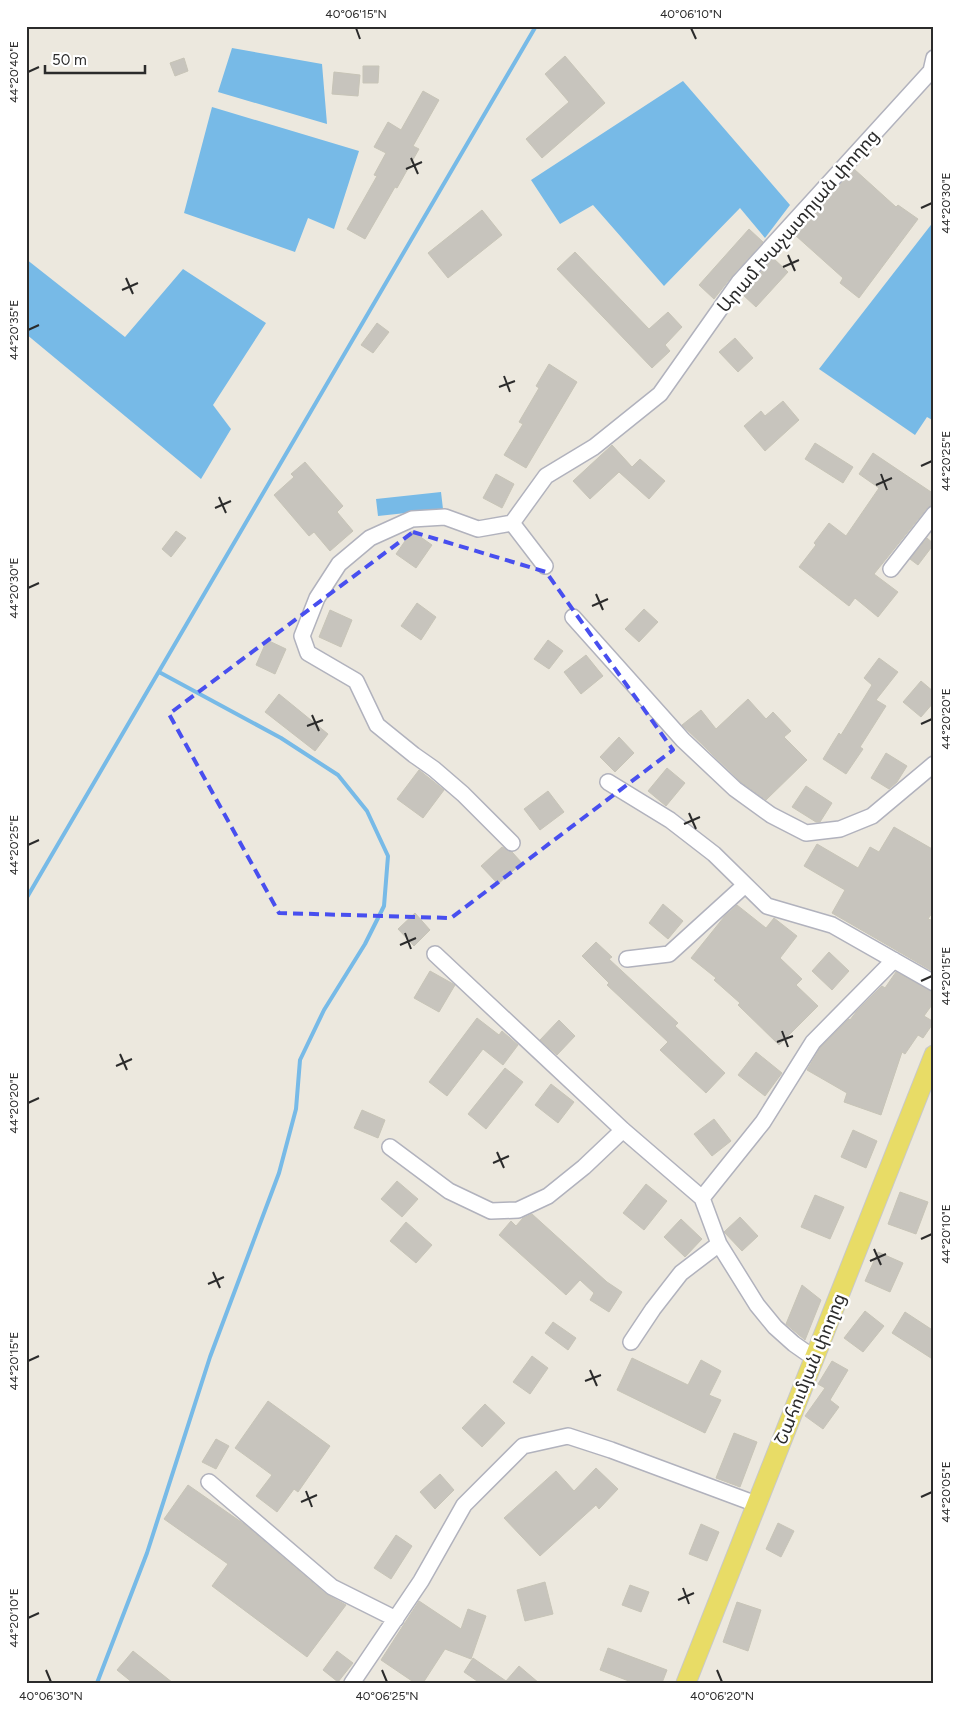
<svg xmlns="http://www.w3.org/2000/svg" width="960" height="1709" viewBox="0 0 960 1709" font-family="Figtree,'Noto Sans Armenian',sans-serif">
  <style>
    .water { fill: #77bae7 }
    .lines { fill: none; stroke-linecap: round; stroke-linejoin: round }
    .stream { stroke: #77bae7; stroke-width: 4 }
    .building { fill: #c7c4bd; stroke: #c7c4b7 }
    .minor-casing { stroke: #b1b2bd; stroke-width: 18 }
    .major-casing { stroke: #c8c8c8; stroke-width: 21 }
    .minor { stroke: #fff; stroke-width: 15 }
    .major { stroke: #e8dc66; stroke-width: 19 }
    .marked { fill: none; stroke: #484fef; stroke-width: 4; stroke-dasharray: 10 6; stroke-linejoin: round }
    .ticks { fill: none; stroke: #2b2b2b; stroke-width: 2 }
    .labels { text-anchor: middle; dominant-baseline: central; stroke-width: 5; stroke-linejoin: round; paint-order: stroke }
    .street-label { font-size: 18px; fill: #2b2b2b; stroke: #fff }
    .neatline { fill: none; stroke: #2b2b2b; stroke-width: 2 }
    .ticks-label { font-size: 12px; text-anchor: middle; fill: #2b2b2b }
  </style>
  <rect width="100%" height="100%" fill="#ece8de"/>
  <path class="water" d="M232 48 322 64 327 124 218 92Z
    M683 81 790 205 765 238 740 208 664 286 593 205 560 224 531 180Z
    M212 107 359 151 334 229 308 218 295 252 184 213Z
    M934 221V421L927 417 915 435 819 369Z
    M26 259 125 337 183 269 266 323 213 405 231 429 201 479 26 334Z
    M441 492 443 509 378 516 376 499Z"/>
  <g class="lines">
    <path class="stream" d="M26 899 536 26
      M97 1683 147 1553 210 1357 279 1173 296 1109 300 1060 324 1010 365 944 384 906 388 856 367 811 338 775 281 738 159 672"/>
  </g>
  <path class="building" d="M565 56 605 103 542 158 526 139 569 102 545 74Z
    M184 58 188 71 175 76 170 63Z
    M363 66H379L378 83H363Z
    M334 72 360 75 358 96 332 94Z
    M423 91 439 100 413 146 419 149 397 188 395 187 365 239 347 229 377 176 374 175 386 153 374 147 388 122 401 130Z
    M854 169 896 207 898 205 918 219 859 298 840 283 843 278 795 235Z
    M482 210 502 235 448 278 428 253Z
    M749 229 763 242 732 276 714 299 699 285Z
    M575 252 649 329 668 312 682 327 665 345 670 351 652 368 557 269Z
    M773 258 788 272 756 307 742 294Z
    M377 323 389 332 373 353 361 345Z
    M735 338 753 358 738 372 719 352Z
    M549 364 577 382 526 468 504 455 523 424 519 422 539 388 536 386Z
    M783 401 799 420 765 451 744 426 761 411 765 416Z
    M815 443 853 467 843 483 805 459Z
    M612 445 632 467 640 459 665 481 649 499 619 472 590 499 573 481Z
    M873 453 934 494 933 505 927 508 874 574 898 592 878 617 855 598 849 606 799 567 816 545 814 543 829 523 846 536 879 488 859 474Z
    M305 462 343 506 337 512 353 531 330 551 314 532 309 536 274 495 294 477 291 474Z
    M496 474 514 484 502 508 483 498Z
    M176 531 186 538 171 557 162 549Z
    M412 531 432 545 416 568 396 554Z
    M927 538 934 544 918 565 910 559Z
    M417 603 436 617 421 640 401 626Z
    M644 609 658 622 639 642 625 629Z
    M330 610 352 620 341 647 319 637Z
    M267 640 286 649 275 674 256 665Z
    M548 640 563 651 549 669 534 659Z
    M586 655 603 676 581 694 564 672Z
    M879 658 898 672 876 700 886 706 860 747 863 749 846 774 823 759 839 733 841 735 872 685 864 678Z
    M921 681 934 692V702L921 717 903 702Z
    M279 694 328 734 315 751 265 712Z
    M748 699 766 719 773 712 791 731 784 737 807 760 766 800 741 782 682 725 701 710 716 729Z
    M619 737 634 753 615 772 600 757Z
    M886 753 907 766 897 782 889 789 871 778Z
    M667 768 685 783 666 806 648 791Z
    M419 770 444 790 423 818 397 799Z
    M806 786 832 803 820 822H816L792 807Z
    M548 791 564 812 540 830 524 809Z
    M894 827 934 850V910L928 919 934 921V972L832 913 845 890 804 866 817 844 858 868 870 847 879 852Z
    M502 847 512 852 522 863 498 884 481 866Z
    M663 904 683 921 668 939 649 923Z
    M737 905 766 928 774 918 797 936 780 958 802 979 796 985 818 1006 779 1045 738 1005 740 1003 714 980 716 978 691 958 724 917Z
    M415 913 430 930 414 946 398 929Z
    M596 942 612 957 609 959 678 1023 675 1026 725 1073 706 1093 660 1050 668 1042 607 985 609 983 582 956Z
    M829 952 849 971 832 990 812 971Z
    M430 971 455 985 439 1012 414 998Z
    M896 972 934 992V1002L924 1016 934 1022 923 1038 918 1035 905 1054 902 1052 881 1115 844 1102 847 1093 807 1070 820 1048 849 1019 850 1020 856 1012 882 986 885 988Z
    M477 1018 499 1035 502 1031 518 1045 503 1065 483 1049 447 1096 429 1082Z
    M559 1020 575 1036 557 1055 540 1040Z
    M756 1052 782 1073 765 1096 738 1075Z
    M505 1068 523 1082 486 1129 468 1114Z
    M551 1084 574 1102 558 1123 535 1105Z
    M362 1110 385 1120 378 1138 354 1128Z
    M714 1119 731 1141 712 1156 694 1134Z
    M853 1130 877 1141 866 1168 841 1157Z
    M397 1181 418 1199 402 1217 381 1199Z
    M646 1184 667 1201 644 1230 623 1213Z
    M900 1192 928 1202 916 1234 888 1224Z
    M815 1195 844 1207 830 1239 801 1227Z
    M532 1214 607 1282 622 1292 609 1312 590 1300 594 1293 580 1280 566 1295 499 1235 511 1221 516 1226 523 1218Z
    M740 1217 758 1236 742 1251 724 1232Z
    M681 1219 702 1239 685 1257 664 1237Z
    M406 1222 432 1245 416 1263 390 1241Z
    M878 1252 903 1263 890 1292 865 1281Z
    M802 1285 821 1300 805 1340 786 1324Z
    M865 1311 884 1326 863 1352 844 1338Z
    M905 1312 934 1331V1360L892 1333Z
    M553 1322 576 1338 568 1350 545 1333Z
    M532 1356 548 1368 530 1394 513 1382Z
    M632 1358 688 1385 701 1360 721 1371 709 1395 721 1400 705 1433 617 1390Z
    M832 1361 848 1370 830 1400 839 1407 823 1429 805 1416 825 1388 818 1384Z
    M268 1401 330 1446 298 1492 294 1489 277 1512 256 1496 272 1475 235 1448Z
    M485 1404 505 1423 482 1447 462 1428Z
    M734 1433 757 1442 740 1487 716 1478Z
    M216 1439 229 1446 216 1469 202 1462Z
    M596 1468 618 1489 599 1509 596 1505 540 1556 504 1518 556 1471 574 1491Z
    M440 1474 454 1490 435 1509 420 1492Z
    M188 1485 244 1524 326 1594 346 1605 307 1657 212 1586 228 1564 164 1519Z
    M778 1523 794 1531 781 1557 766 1549Z
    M701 1524 719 1532 707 1561 689 1554Z
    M396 1535 412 1546 391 1579 374 1568Z
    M545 1582 553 1614 525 1621 517 1590Z
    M630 1585 649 1592 641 1612 622 1605Z
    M419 1601 461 1629 468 1609 486 1616 471 1659 445 1649 423 1683H415L381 1660Z
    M737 1602 761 1610 748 1651 723 1642Z
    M608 1648 667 1670 662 1683H634L600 1670Z
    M133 1651 173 1683H133L117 1670Z
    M337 1651 353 1663 338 1682 323 1670Z
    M473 1658 506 1681 519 1666 539 1683H480L464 1672Z"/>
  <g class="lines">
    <defs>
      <path id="minor" d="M512 523 545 566
        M891 569 934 514
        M573 617 683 740 735 789 771 815 806 833 840 829 872 816 934 764
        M608 782 670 820 714 854 767 906 832 925 934 983
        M512 843 463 794 434 769 414 755 377 725 356 681 308 653 302 636 317 598 339 564 370 538 412 519 445 517 478 529 512 523 546 476 594 447 660 394 739 282 931 71 934 58
        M435 954 623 1130 702 1198 719 1244 757 1305 775 1327 794 1344 814 1358
        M627 959 669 954 745 885
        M390 1147 449 1191 491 1211 518 1210 548 1196 584 1167 623 1130
        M702 1198 763 1122 813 1042 894 960
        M631 1342 653 1309 681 1273 719 1244
        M209 1482 332 1587 396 1619
        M352 1683 421 1581 464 1505 523 1446 568 1436 611 1450 756 1504"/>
      <path id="major" d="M686 1683 934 1055"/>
    </defs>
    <use href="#minor" class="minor-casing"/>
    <use href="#major" class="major-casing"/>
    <use href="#minor" class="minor"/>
    <use href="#major" class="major"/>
  </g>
  <path class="marked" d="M413 532 546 572 673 750 451 918 279 913 169 714Z"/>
  <path class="ticks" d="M356 28 360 39M691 28 696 39M28 72 39 67M411 158 418 174M406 169 422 162M921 208 932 203M788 255 795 271M783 267 799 260M126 278 133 294M122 290 138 283M28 330 39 325M504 376 510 392M499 387 515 381M921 466 932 461M881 474 887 490M876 485 892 478M219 497 226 513M215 508 231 501M28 588 39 583M596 594 603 610M592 606 608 599M312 715 319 731M921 724 932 719M307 726 323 720M689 813 696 829M684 824 700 817M28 845 39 840M405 933 411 949M400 945 416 938M921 981 932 976M782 1031 788 1047M777 1042 793 1036M120 1054 127 1070M116 1066 132 1059M28 1103 39 1098M497 1152 504 1168M493 1163 509 1156M921 1239 932 1234M874 1249 881 1265M870 1261 886 1254M213 1272 220 1288M208 1284 224 1277M28 1361 39 1356M590 1370 597 1386M585 1381 601 1375M306 1491 312 1507M921 1497 932 1492M301 1502 317 1495M683 1588 689 1604M678 1600 694 1593M28 1618 39 1613M46 1670 51 1682M382 1670 387 1682M717 1670 722 1682"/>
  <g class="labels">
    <g class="street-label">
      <text transform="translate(798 221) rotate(-49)">Արամ Խաչատրյան փողոց</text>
      <text transform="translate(810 1369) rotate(-68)">Շահումյան փողոց</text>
    </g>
  </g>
  <rect width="960" height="1709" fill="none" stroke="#ffffff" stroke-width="55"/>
  <path d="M45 65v8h100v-8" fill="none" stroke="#2b2b2b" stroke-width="2.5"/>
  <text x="52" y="65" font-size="15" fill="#2b2b2b" stroke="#ffffff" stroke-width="4" paint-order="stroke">50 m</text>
  <rect x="28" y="28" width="904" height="1654" class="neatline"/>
  <g class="ticks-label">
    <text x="356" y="18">40°06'15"N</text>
    <text x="691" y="18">40°06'10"N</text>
    <text transform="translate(14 72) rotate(-90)" y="4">44°20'40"E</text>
    <text transform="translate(946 203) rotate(-90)" y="4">44°20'30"E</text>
    <text transform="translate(14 330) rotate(-90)" y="4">44°20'35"E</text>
    <text transform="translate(946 461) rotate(-90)" y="4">44°20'25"E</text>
    <text transform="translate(14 588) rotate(-90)" y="4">44°20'30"E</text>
    <text transform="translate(946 719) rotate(-90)" y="4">44°20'20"E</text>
    <text transform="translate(14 845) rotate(-90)" y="4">44°20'25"E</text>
    <text transform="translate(946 976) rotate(-90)" y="4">44°20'15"E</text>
    <text transform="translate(14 1103) rotate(-90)" y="4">44°20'20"E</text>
    <text transform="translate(946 1234) rotate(-90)" y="4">44°20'10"E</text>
    <text transform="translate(14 1361) rotate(-90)" y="4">44°20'15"E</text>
    <text transform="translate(946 1492) rotate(-90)" y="4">44°20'05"E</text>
    <text transform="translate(14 1618) rotate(-90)" y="4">44°20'10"E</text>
    <text x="51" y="1700">40°06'30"N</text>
    <text x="387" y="1700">40°06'25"N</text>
    <text x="722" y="1700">40°06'20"N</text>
  </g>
</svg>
